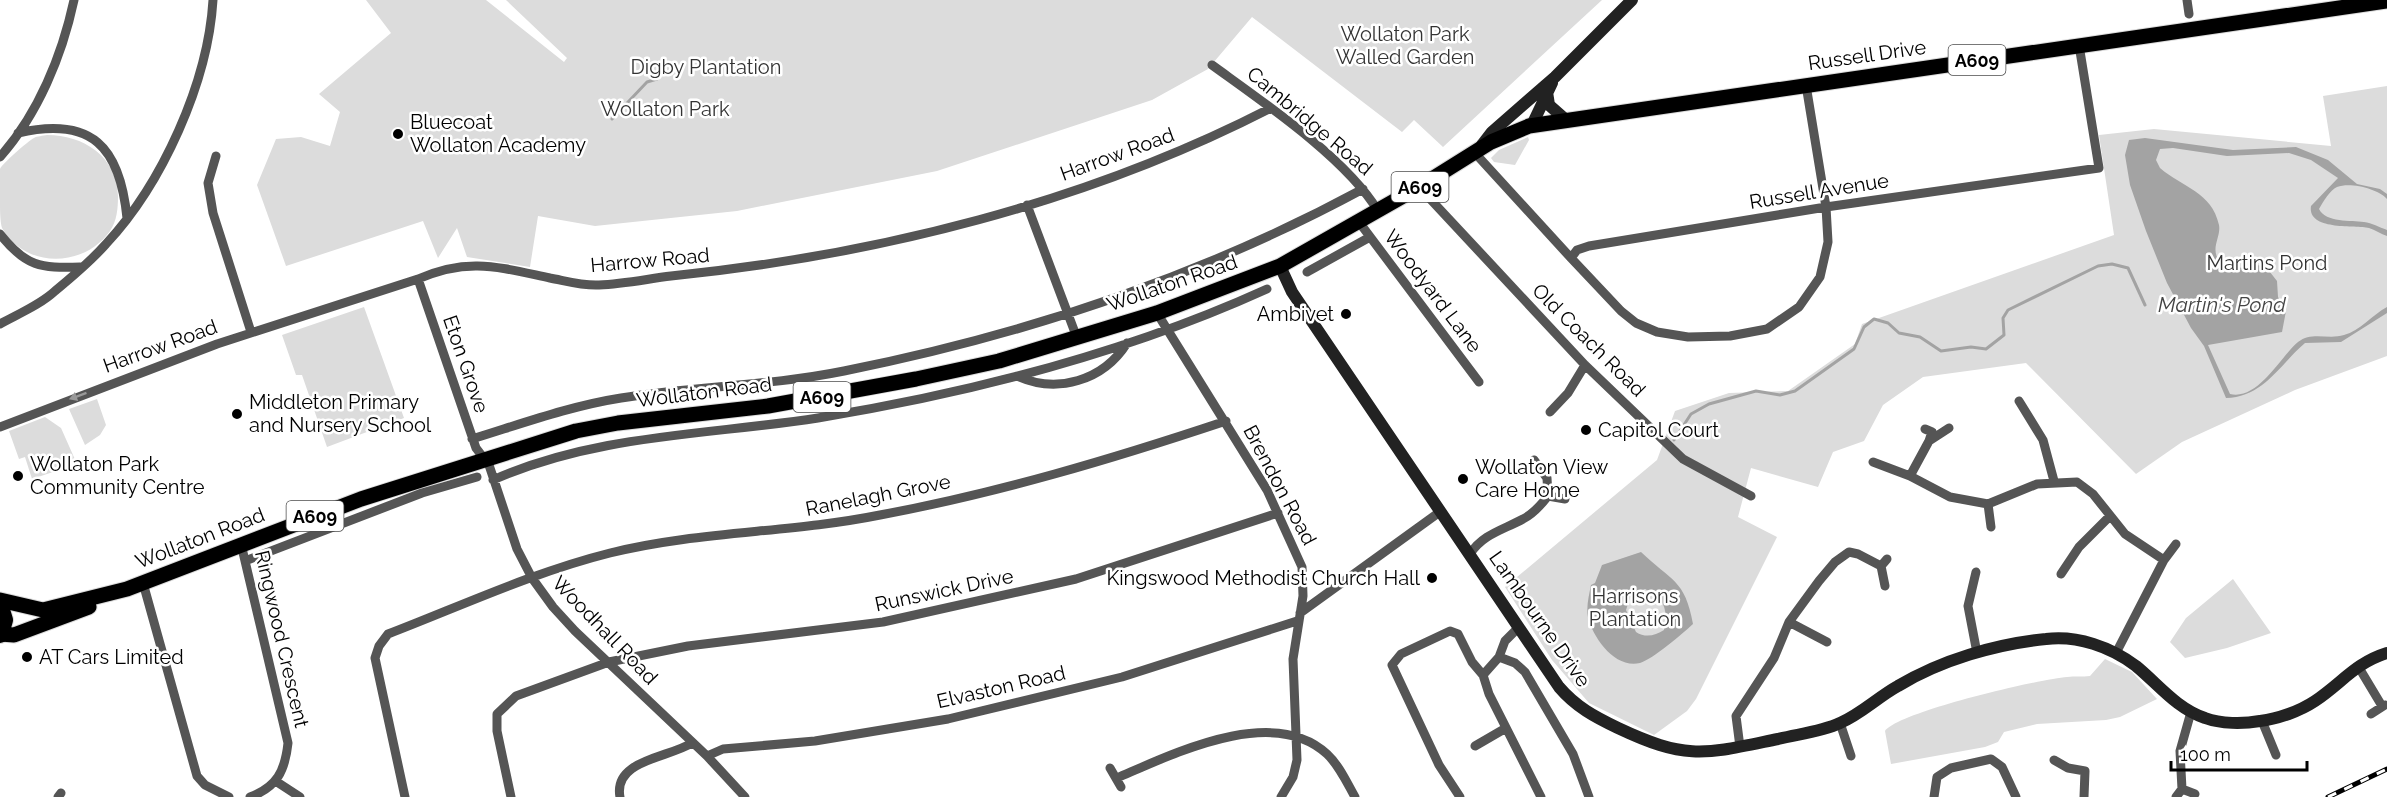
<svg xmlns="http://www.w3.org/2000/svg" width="2387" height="797" viewBox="0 0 2387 797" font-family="Raleway,sans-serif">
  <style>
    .green { fill: #dcdcdc }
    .water { fill: #a3a3a3; fill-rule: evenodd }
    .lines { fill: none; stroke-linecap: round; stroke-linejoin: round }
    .stream { stroke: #a3a3a3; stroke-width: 3 }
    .primary-casing { stroke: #dbdbdb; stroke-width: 17 }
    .highway-casing { stroke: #dbdbdb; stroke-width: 20 }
    .street { stroke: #555; stroke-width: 9 }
    .secondary { stroke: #222; stroke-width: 12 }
    .primary { stroke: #000; stroke-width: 15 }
    .highway { stroke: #000; stroke-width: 18 }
    .rail-casing { stroke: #000; stroke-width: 5 }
    .rail { stroke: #fff; stroke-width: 3; stroke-dasharray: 9; stroke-linecap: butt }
    .oneway { fill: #999 }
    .poi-dot { fill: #000; stroke: #fff; stroke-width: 2 }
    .labels { text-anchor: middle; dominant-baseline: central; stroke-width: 5; stroke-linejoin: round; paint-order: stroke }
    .shield { fill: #fff; stroke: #4c4c4c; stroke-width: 1.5 }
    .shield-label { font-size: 18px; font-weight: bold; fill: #000 }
    .park-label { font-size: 20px; fill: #333; stroke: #fff }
    .street-label { font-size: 20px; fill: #000; stroke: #fff }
    .poi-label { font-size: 20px; fill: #000; stroke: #fff; text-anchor: start }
    .water-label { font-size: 21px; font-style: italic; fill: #444; stroke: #fff }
  </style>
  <rect width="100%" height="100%" fill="#fff"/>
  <path class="green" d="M366 0H486L564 62 567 58 506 0H1602L1443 147 1414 120 1402 132 1252 17 1208 69 1152 100 937 171 737 211 595 226 538 216 530 267 467 257 457 228 438 258 423 221 286 266 257 185 276 139 301 137 330 146 340 112 319 94 391 33Z
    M2387 86V356L2295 390 2182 442 2136 474 2026 363 1923 377 1883 405 1864 441 1833 452 1818 487 1751 468 1738 517 1777 537 1696 699 1687 711 1654 735 1589 703 1552 660 1505 587 1657 460 1675 411 1729 393 1788 391 1855 344 1862 324 2114 235 2099 135 2154 129 2331 146 2323 96Z
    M47 135C83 135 117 156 118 196 118 208 117 221 110 231 84 268 25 269 2 228 0 221 0 209 0 201 0 192 0 178 0 169 2 164 28 141 34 138 37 136 43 136 47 135Z
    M1528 137 1529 140 1515 165 1494 162 1491 158 1499 150Z
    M364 307 404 418 327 447 302 375H296L282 335Z
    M97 399 106 425 100 435 85 445 69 409Z
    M45 417 61 428 77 464 32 479 25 457 19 459 9 431Z
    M2233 579 2271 633 2227 648 2185 658 2170 642 2186 618Z
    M2105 659 2132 672 2157 699 2120 717 2106 720 2037 724 2004 732 1998 742 1985 747 1891 764 1885 731C1898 712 2039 679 2067 677 2075 676 2082 677 2090 676Z"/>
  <path class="water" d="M2145 138 2233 150 2296 147 2328 160 2357 184 2380 189 2387 194V199C2378 189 2351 182 2337 187 2330 190 2323 202 2319 209 2326 223 2351 220 2364 222 2372 223 2379 227 2387 230V236C2381 234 2375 230 2369 228 2355 225 2307 231 2311 206L2338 178 2311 160 2289 153 2227 156 2173 148 2160 149 2156 160 2160 168C2182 187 2212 192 2219 225 2221 236 2212 246 2217 257L2232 261 2241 268 2257 265 2266 267 2277 281 2278 297 2286 311 2282 332 2208 345 2230 394C2258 401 2281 356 2298 342 2312 331 2328 340 2344 335 2360 331 2372 315 2387 307V313L2341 342 2305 343C2280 364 2264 397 2226 398L2204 346 2191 328 2167 283 2146 231 2130 185 2125 155 2129 140Z
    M1641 552C1671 581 1685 579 1693 624 1682 634 1653 659 1640 663 1615 669 1593 638 1588 617 1586 607 1589 595 1591 585L1595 583 1602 565ZM1645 589C1665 599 1668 609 1664 630 1655 636 1645 638 1636 632L1626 610 1631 595Z"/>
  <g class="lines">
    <path class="stream" d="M612 119 647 82 657 79
      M1674 440 1691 414 1709 404 1756 391 1780 395 1795 391 1854 349 1864 327 1874 319 1888 323 1899 333 1920 337 1941 351 1971 347 1986 349 2004 335 2003 318 2008 310 2098 266 2112 264 2128 268 2145 305"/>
    <defs>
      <path id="primary" d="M0 600 43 610 127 589 361 499 576 431 618 423 768 406 916 379 999 361 1157 313 1280 266 1419 187 1491 142 1529 126 2387 1
        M0 634 14 635 89 607"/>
      <path id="highway" d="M0 607 4 620 0 634"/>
    </defs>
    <use href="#primary" class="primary-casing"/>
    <use href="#highway" class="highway-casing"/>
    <path class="street" d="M2187 0 2189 14
      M1212 65C1263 102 1346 158 1378 211
      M18 133C92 116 120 147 127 218
      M1474 152 1571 258 1621 311 1636 323 1657 332 1688 337 1730 336 1767 329 1799 307 1820 277 1828 242 1826 207 1806 85
      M216 156 208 183 213 213 251 332
      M0 157C38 114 62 56 74 0
      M1419 187 1585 365 1683 459 1751 496
      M1027 205 1077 338
      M1359 222 1479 382
      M0 234C26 267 40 268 80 267
      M1571 258 1577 250 1589 246 1826 207 2099 168 2079 45
      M1307 272 1370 237
      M418 279 476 448 489 465 517 549 532 578 553 607 575 631 707 756 745 797
      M1157 313 1267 490 1302 567 1303 596 1293 659 1297 760 1293 777 1281 797
      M0 324C18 314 40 305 55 291 72 277 91 261 106 244 162 184 208 83 213 0
      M1017 376C1057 394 1103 381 1127 343
      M2019 401 2043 440 2054 481
      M1550 412 1568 393 1585 365
      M0 427 217 344 418 279C468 257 498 267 550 278 566 281 583 286 599 285 623 284 647 279 671 276 877 255 1086 203 1271 108
      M1925 429 1932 432 1929 441
      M472 439C521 424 570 406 621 398 695 386 770 386 844 371 1024 335 1202 276 1363 189
      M1873 462 1910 476 1950 497 1988 504 2037 484 2077 482 2093 494 2125 534 2164 560
      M1910 476 1929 441 1949 428
      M493 480C596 434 709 435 818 418 971 393 1126 353 1267 289
      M1548 496 1565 499
      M1988 504 1991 527
      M241 544 288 743C285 771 277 787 250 797
      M1470 554C1483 534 1503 530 1523 519 1533 514 1541 505 1548 496L1547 478 1534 460
      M245 561 422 493 477 477
      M1976 572 1968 606 1977 653
      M2061 574 2079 547 2110 516
      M143 583 197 776 205 785 229 797
      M1885 586 1881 566 1887 559
      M1300 613 1441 511
      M1789 622 1827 642
      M1519 627 1505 641 1499 657 1515 663 1525 672 1573 754 1589 797
      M2116 653 2164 560 2176 544
      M2358 666 2382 706
      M1483 675 1499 657
      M2371 714 2385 705
      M2262 721 2276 755
      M1840 723 1851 756
      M1475 746 1506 728
      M1740 747 1736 716 1774 658 1789 622 1819 581 1835 562 1849 552 1858 554 1881 566
      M707 756 723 749 815 741 948 719 1122 677 1297 621
      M2054 760 2068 768 2085 771 2084 797
      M1110 768 1121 787
      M1117 778C1173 754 1273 704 1327 754 1339 765 1347 783 1355 797
      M277 782 300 797
      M2182 789 2195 794
      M58 797 61 793
      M405 797 375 658 379 646 388 634C461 606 534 572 610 553 698 531 791 533 880 515 998 493 1112 459 1226 421
      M511 797 497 731V714L516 696 609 662 688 646 883 622 1076 579 1278 513
      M620 797C613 760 668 758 692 743
      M1460 797 1439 765 1392 665 1401 654 1450 631 1458 634 1472 662 1483 675 1489 694 1541 797
      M1934 797 1937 777 1951 768 1991 759 2002 767 2016 797
      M2176 797 2182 789 2180 751 2191 712"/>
    <path class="secondary" d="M1547 92 1549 105 1566 120
      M1532 125 1552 83
      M1482 145 1492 132 1555 77 1632 0
      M1280 266 1292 292 1559 687C1576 707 1595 717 1618 728 1688 761 1705 754 1778 739 1798 734 1821 732 1840 723 1861 714 1878 697 1898 686 1941 660 1996 644 2046 639 2077 635 2111 647 2136 666 2158 684 2177 709 2205 718 2221 724 2243 724 2260 721 2278 719 2300 711 2315 701 2342 683 2355 663 2387 653"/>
    <use href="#primary" class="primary"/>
    <use href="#highway" class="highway"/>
    <defs>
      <path id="rail" d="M2328 797 2387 769"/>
    </defs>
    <use href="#rail" class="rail-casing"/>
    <use href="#rail" class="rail"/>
  </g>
  <defs><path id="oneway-solid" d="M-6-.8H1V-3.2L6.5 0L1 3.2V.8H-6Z" transform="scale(1.5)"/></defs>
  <use class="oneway" href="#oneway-solid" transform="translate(78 396) rotate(160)"/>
  <g class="poi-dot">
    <circle cx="398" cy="134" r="6"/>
    <circle cx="1346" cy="314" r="6"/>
    <circle cx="237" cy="414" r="6"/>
    <circle cx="1586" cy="430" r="6"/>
    <circle cx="18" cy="476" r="6"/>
    <circle cx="1463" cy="479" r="6"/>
    <circle cx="1432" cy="578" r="6"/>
    <circle cx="27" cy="657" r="6"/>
  </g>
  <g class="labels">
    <g class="shield">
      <rect x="1948.5" y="45" width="57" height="30" rx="4.5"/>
      <rect x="1391.5" y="172" width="57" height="30" rx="4.5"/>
      <rect x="793.5" y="382" width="57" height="30" rx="4.5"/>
      <rect x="286.5" y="501" width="57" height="30" rx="4.5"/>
    </g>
    <g class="shield-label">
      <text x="1977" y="60">A609</text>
      <text x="1420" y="187">A609</text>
      <text x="822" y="397">A609</text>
      <text x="315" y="516">A609</text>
    </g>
    <g class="park-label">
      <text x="1405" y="34">Wollaton Park<tspan x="1405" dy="23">Walled Garden</tspan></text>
      <text x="706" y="67">Digby Plantation</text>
      <text x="665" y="109">Wollaton Park</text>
      <text x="2267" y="263">Martins Pond</text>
      <text x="1635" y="596">Harrisons<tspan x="1635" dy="23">Plantation</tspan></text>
    </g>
    <g class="street-label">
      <text transform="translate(1867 55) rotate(-8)">Russell Drive</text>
      <text transform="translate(1310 121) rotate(40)">Cambridge Road</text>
      <text transform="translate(1117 154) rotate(-20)">Harrow Road</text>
      <text transform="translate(1819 191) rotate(-9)">Russell Avenue</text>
      <text transform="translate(650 260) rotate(-5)">Harrow Road</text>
      <text transform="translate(1172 283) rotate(-19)">Wollaton Road</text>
      <text transform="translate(1433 291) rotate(53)">Woodyard Lane</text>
      <text transform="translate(1589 340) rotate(45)">Old Coach Road</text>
      <text transform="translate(160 346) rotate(-20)">Harrow Road</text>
      <text transform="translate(466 364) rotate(71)">Eton Grove</text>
      <text transform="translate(704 392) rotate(-7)">Wollaton Road</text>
      <text transform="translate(1280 485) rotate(62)">Brendon Road</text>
      <text transform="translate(878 495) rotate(-11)">Ranelagh Grove</text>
      <text transform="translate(200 538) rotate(-21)">Wollaton Road</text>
      <text transform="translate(944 590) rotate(-12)">Runswick Drive</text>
      <text transform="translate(1540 619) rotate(55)">Lambourne Drive</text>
      <text transform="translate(605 630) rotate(46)">Woodhall Road</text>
      <text transform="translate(282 639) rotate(77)">Ringwood Crescent</text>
      <text transform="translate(1001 687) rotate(-13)">Elvaston Road</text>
    </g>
    <g class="poi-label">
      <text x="410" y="122">Bluecoat<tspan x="410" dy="23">Wollaton Academy</tspan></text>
      <text x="1334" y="314" text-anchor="end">Ambivet</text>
      <text x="249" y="402">Middleton Primary<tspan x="249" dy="23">and Nursery School</tspan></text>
      <text x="1598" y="430">Capitol Court</text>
      <text x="30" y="464">Wollaton Park<tspan x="30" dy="23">Community Centre</tspan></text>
      <text x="1475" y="467">Wollaton View<tspan x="1475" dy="23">Care Home</tspan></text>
      <text x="1420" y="578" text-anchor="end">Kingswood Methodist Church Hall</text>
      <text x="39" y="657">AT Cars Limited</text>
    </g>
    <g class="water-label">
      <text x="2222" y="304">Martin's Pond</text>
    </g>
  </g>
  <path d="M2171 761v9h136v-9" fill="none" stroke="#000000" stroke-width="3"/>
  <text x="2180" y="761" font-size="18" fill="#000000" stroke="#ffffff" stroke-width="4.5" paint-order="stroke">100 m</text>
</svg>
